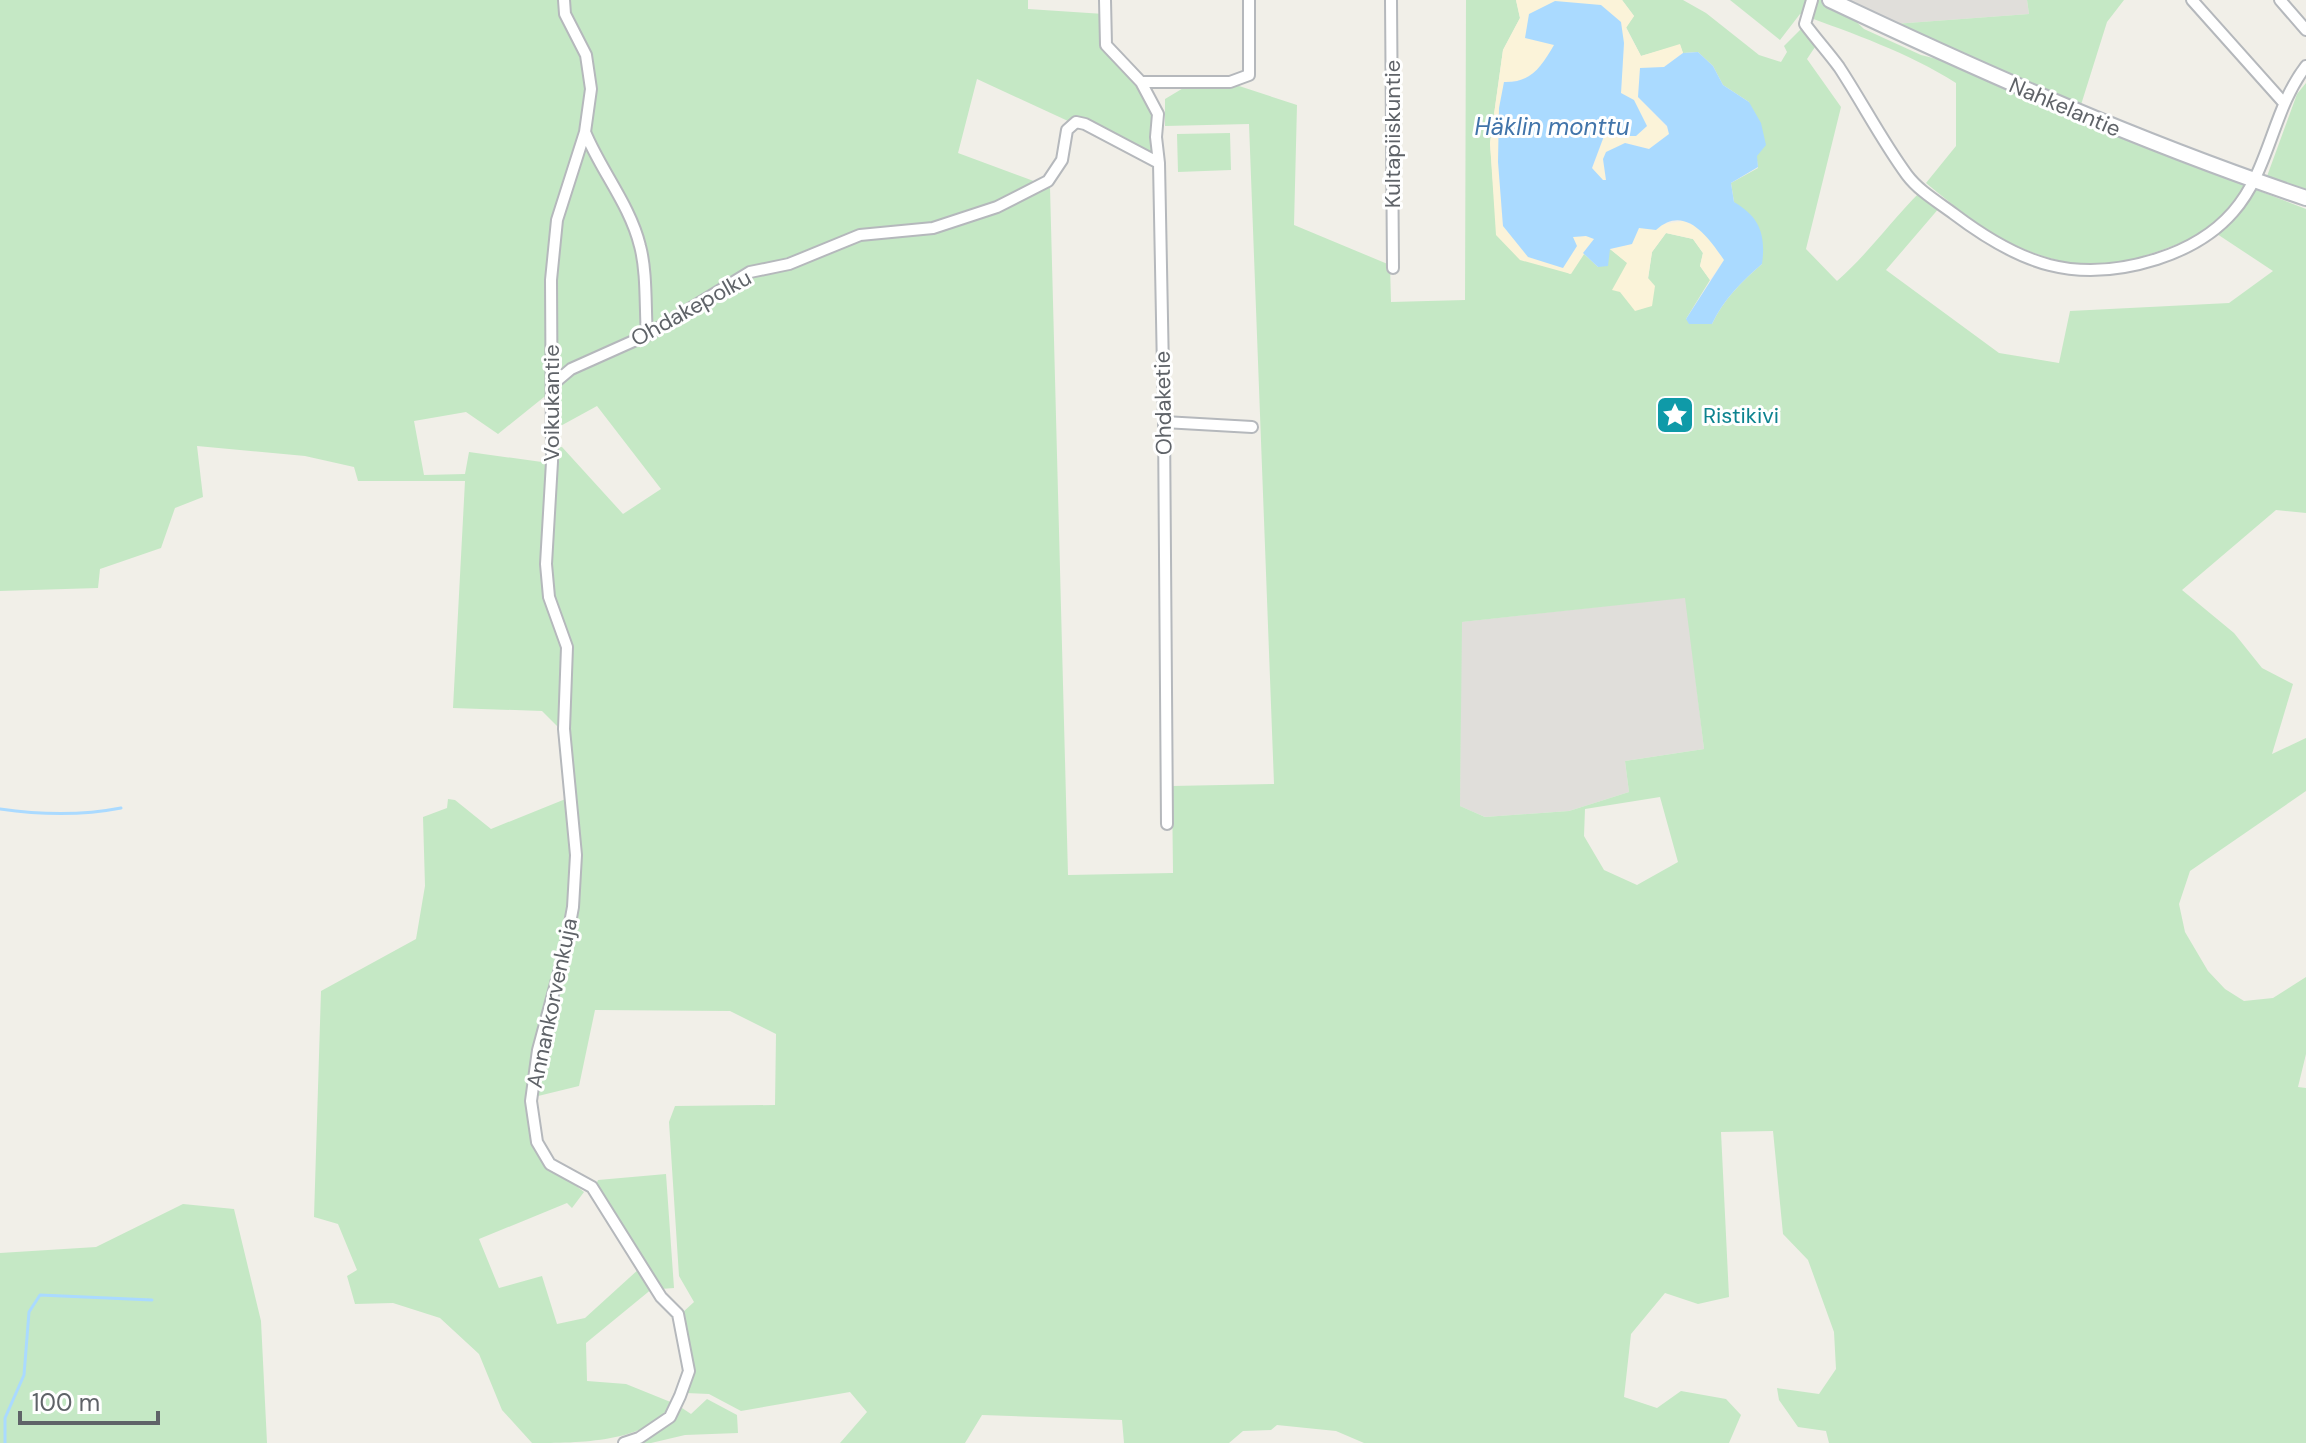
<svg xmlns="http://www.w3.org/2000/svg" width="2306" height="1443" viewBox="0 0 2306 1443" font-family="'DM Sans',sans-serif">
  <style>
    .industrial { fill: #e0deda }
    .green { fill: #c5e8c5; fill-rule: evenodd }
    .sand { fill: #fbf3d9 }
    .water { fill: #aadaff }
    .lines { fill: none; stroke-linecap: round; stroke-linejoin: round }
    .stream { stroke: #aadaff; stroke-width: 3 }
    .minor-casing { stroke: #b5b8bc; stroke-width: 14 }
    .secondary-casing { stroke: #b6babf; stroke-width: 18 }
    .minor { stroke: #fff; stroke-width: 10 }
    .secondary { stroke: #fff; stroke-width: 14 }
    .labels { text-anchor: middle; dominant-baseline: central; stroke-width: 6; stroke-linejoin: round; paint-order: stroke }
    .street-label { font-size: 22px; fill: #5f6368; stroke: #fff }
    .culture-label { font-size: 22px; fill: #0d838f; stroke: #fff; text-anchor: start }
    .water-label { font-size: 24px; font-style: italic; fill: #4174aa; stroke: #fff }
  </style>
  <rect width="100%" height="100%" fill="#f1efe8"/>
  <path class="industrial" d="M1843 0H2027L2029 14 1894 24Z
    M1686 597 1704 749 1625 761 1629 792 1569 811 1485 817 1460 806 1461 622Z"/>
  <path class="green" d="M0 0H561L587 70 585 118 553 219 549 393 498 434 466 412 414 421 424 475 465 474 469 452 549 463 544 566 564 647 562 731 542 711 453 708 465 481H358L354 467 305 456 197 446 203 497 175 508 161 548 100 569 98 588 0 591Z
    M566 0H1028V9L1104 14 1106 45 1141 82 1158 114 1159 163 977 79 958 153 1050 187 1068 875 1173 873 1172 786 1274 784 1249 124 1165 126V99L1185 87 1236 85 1297 105 1294 225 1390 265 1391 302 1465 300 1466 0H1516L1520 18 1503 50 1490 143 1497 235 1570 274 1583 253 1598 267 1610 249 1648 279 1652 252 1666 233 1693 239 1703 253 1700 266 1710 280 1686 319 1712 324C1723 300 1742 281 1762 264L1734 202 1731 183 1758 168 1749 102 1723 85 1713 66 1698 52 1683 53 1680 45 1641 56 1626 27 1634 16 1622 0H1683L1706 13 1759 55 1781 62 1787 52 1784 46 1801 29 1817 44 1807 59 1841 107 1806 249 1837 281C1868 254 1891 221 1920 192L1940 207 1886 270 1999 353 2059 363 2070 311 2229 303 2273 271 2211 230C2177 245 2143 259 2106 265 2091 268 2072 264 2057 260 2001 246 1970 219 1926 183L1956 146V83C1907 52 1854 34 1800 14L1780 40 1730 0H1833L1864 29 1921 55 1941 60 2057 113 2306 209V513L2276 510 2182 590 2234 633 2262 668 2293 684 2272 754 2306 738V791L2190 871 2179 904 2185 932 2208 971 2225 989 2244 1001 2273 998 2306 977V1054L2298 1087 2306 1088V1443H1829L1826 1431 1798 1427 1779 1400 1777 1388 1819 1394 1836 1369 1834 1332 1808 1260 1783 1234 1773 1131 1721 1132 1729 1297 1698 1304 1665 1293 1631 1334 1624 1397 1657 1408 1681 1391 1726 1399 1741 1415 1729 1443H1364L1336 1431 1277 1425 1271 1430 1243 1431 1229 1443H1124L1122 1420 982 1415 965 1443H840L867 1412 850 1392 741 1411 709 1394 686 1393 682 1313 694 1302 679 1276 669 1122 675 1106 775 1105 776 1034 730 1011 595 1010 579 1086 534 1097 535 1083 576 908 567 732 571 647 552 596 549 566 556 448 562 447 623 514 661 489 597 406 555 429V281L560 221 594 89ZM1685 598 1704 749 1625 761 1629 792 1569 811 1485 817 1460 806 1462 622ZM1660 797 1678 862 1637 885 1604 870 1584 836 1585 809Z
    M2027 0H2124L2107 22 2080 108 1894 24 2029 14Z
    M2306 83V191L2266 179 2297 94Z
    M1230 133 1231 170 1178 172 1177 134Z
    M568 798 573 856 569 907 562 950 534 1050V1144L566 1178 584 1192 572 1208 567 1203 479 1239 499 1288 542 1276 557 1324 585 1318 640 1268 653 1288 586 1343 587 1381 626 1384 673 1403C649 1443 578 1443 532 1443L502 1410 479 1354 440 1318 393 1303 355 1304 347 1276 357 1270 338 1224 314 1217 321 991 416 939 425 886 423 817 447 808 448 799 455 800 491 829Z
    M666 1174 674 1288 661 1289 595 1187 598 1180Z
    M183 1204 234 1209 261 1321 267 1443H0V1253L96 1247Z
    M707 1399 737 1415 738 1433 685 1435 651 1443H634L679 1406 691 1414Z"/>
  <path class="sand" d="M1516 0H1622L1634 16 1626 28 1641 56 1680 44 1683 53 1664 67 1640 69 1638 97 1667 127 1669 134 1649 149 1625 143 1603 159 1606 180H1603L1592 169 1604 136H1636L1647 126 1641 114 1621 93 1624 43 1554 45C1540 70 1534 81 1504 82 1496 130 1499 177 1503 226L1572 237 1586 236 1594 239 1571 274 1520 260 1496 235 1490 143 1503 50 1520 18Z
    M1683 221 1702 229 1724 260 1710 280 1700 266 1703 253 1693 239 1666 233 1652 252 1648 278 1655 286 1652 306 1635 311 1620 292 1612 290 1627 263 1610 249 1631 244 1639 228Z"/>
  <path class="water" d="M1555 1 1601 5 1621 22 1624 43 1621 93 1634 100 1647 126 1636 136H1604L1592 168 1603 180H1606L1603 159 1606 152 1625 143 1649 149 1669 134 1667 126 1638 97 1640 68 1664 67 1683 53 1698 52 1713 66 1723 85 1749 102 1761 123 1766 145 1757 156 1758 167 1731 183 1734 202C1760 217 1766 235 1762 264 1742 281 1723 300 1712 324H1689L1686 319 1724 260C1709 238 1685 203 1656 230L1639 228 1632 244 1610 249 1608 266 1598 267 1583 253 1594 239 1586 236 1573 237 1577 246 1563 268 1528 257 1503 226 1498 162 1499 108 1504 82C1531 83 1541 67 1554 45L1525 38 1529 14Z"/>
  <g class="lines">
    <path class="stream" d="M0 809C42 815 80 816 121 808
      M5 1443V1418L24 1375 29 1312 40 1295 152 1300"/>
    <defs>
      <path id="minor" d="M564 0 565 14 586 55 591 89 585 132 557 220 551 280 552 462 546 564 549 597 567 647 564 729 576 855 573 907 565 950 538 1050 531 1101 537 1142 550 1164 592 1187 661 1297 678 1314 689 1371 680 1396 670 1417 639 1438 624 1443
        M1105 0 1106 45 1141 82 1158 114 1156 137 1159 163 1164 422 1167 824
        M1391 0 1393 268
        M1812 0 1805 24C1816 39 1828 52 1839 67 1862 102 1882 141 1907 175 1919 191 1938 202 1954 214 2020 264 2075 285 2157 259 2185 250 2213 235 2233 212 2270 170 2272 110 2306 66
        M2192 0 2284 103
        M2280 0 2306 30
        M1141 82H1230L1249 75V0
        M585 132C601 171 630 205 640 246 647 272 645 307 647 335
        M552 385 571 369 647 335 750 272 789 264 860 235 933 228 997 207 1048 181 1062 160 1067 130 1076 122 1085 124 1159 163
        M1164 422 1252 427"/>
      <path id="secondary" d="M1830 0C1986 74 2143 143 2306 198"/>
    </defs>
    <use href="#minor" class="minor-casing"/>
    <use href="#secondary" class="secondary-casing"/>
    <use href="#minor" class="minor"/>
    <use href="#secondary" class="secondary"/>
  </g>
  <defs>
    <symbol id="sight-square" viewBox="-11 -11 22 22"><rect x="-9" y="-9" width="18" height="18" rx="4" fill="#0f9aa8" stroke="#fff"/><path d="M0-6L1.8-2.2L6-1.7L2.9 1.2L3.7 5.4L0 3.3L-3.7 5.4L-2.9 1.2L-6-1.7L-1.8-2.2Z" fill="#fff"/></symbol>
  </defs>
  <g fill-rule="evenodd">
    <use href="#sight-square" x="1653" y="393" width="44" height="44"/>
  </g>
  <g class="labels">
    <g class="street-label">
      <text transform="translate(2065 107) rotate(23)">Nahkelantie</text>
      <text transform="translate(1392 134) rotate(-90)">Kultapiiskuntie</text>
      <text transform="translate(691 308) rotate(-29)">Ohdakepolku</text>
      <text transform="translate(551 403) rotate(-90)">Voikukantie</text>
      <text transform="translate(1163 403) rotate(-91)">Ohdaketie</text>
      <text transform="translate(552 1003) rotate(-78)">Annankorvenkuja</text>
    </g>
    <g class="culture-label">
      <text x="1703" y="415">Ristikivi</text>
    </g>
    <g class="water-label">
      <text x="1552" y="126">Häklin monttu</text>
    </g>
  </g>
  <path d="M20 1411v12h138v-12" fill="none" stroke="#5f6368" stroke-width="4"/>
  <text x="32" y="1411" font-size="24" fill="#5f6368" stroke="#ffffff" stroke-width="6" paint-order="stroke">100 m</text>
</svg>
